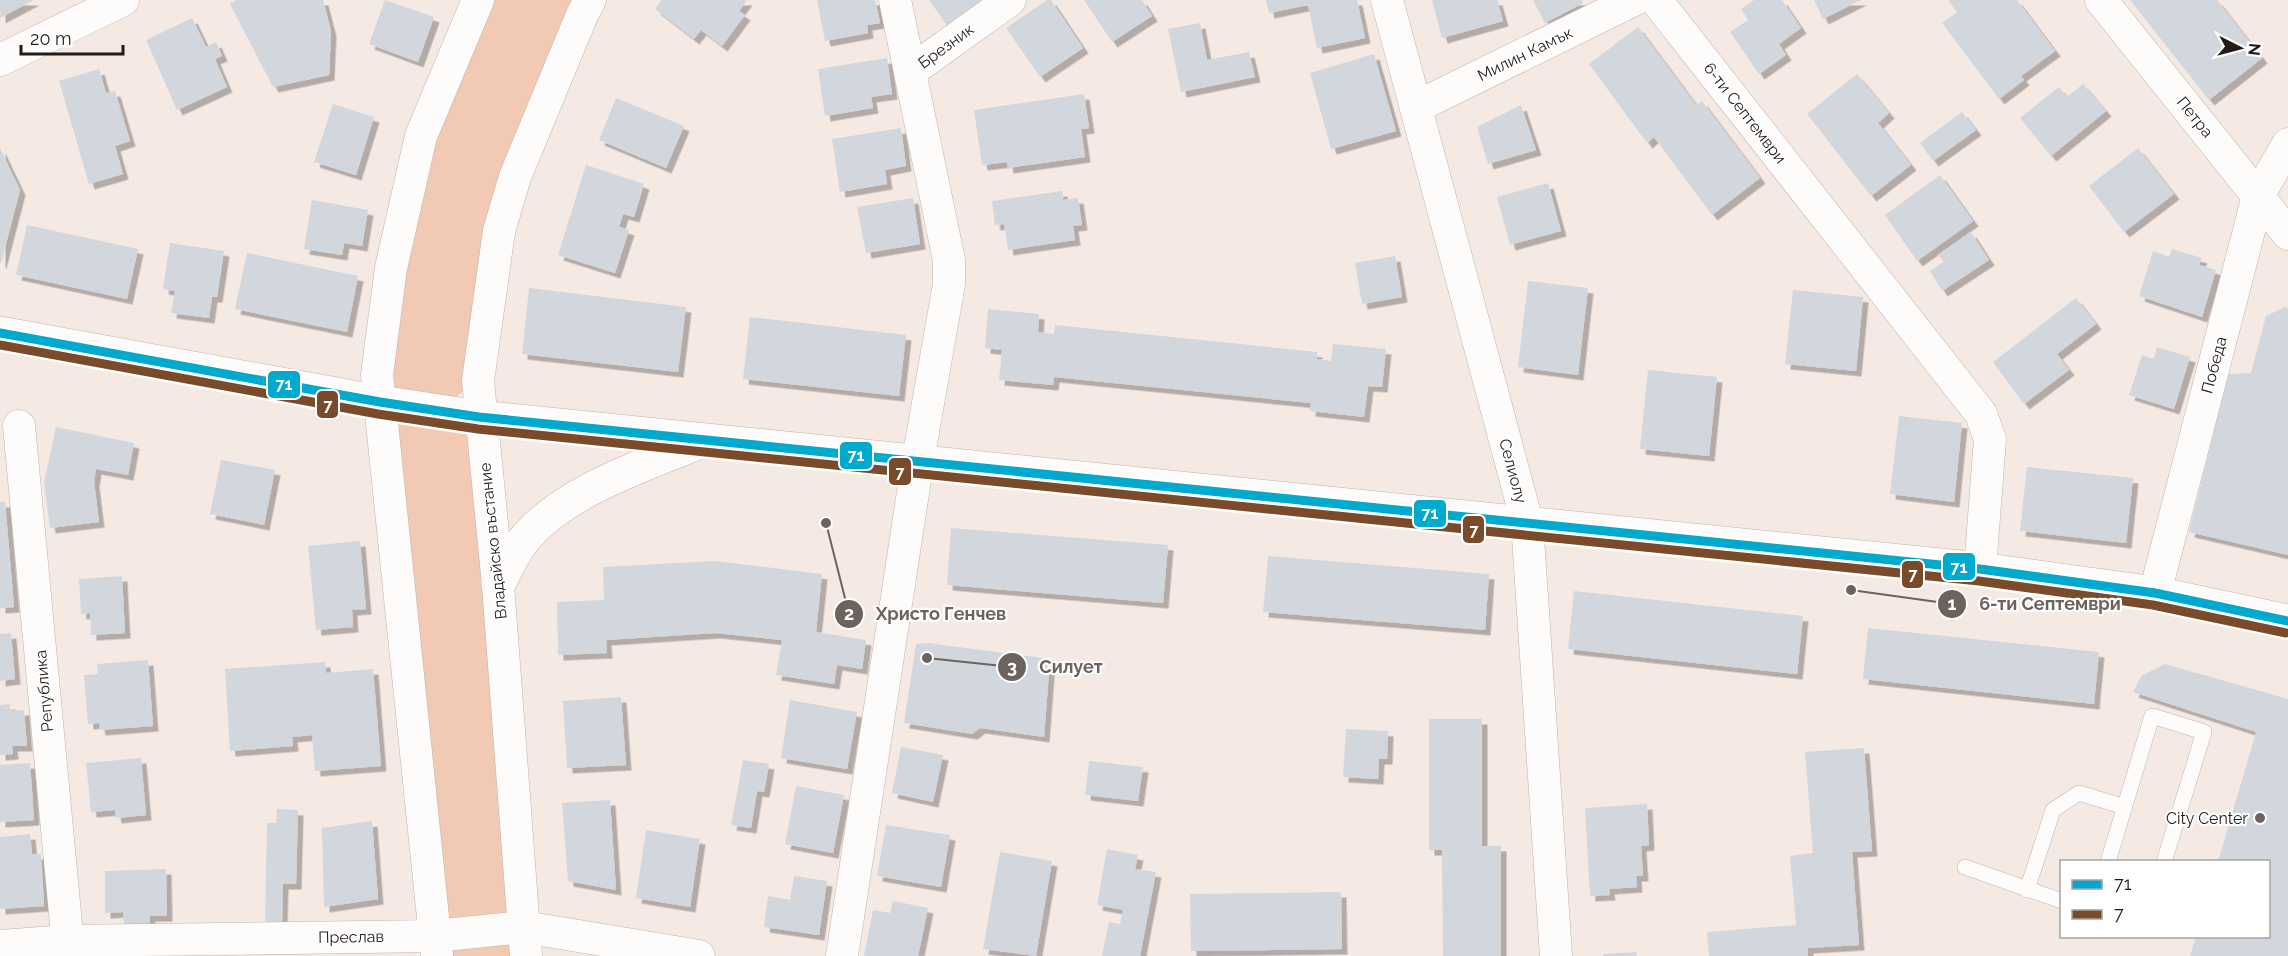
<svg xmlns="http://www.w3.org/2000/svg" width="2288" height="956" viewBox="0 0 2288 956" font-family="Raleway,sans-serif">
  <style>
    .green { fill: #f2c9b3 }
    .building { fill: #d2d7de; filter: url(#shadow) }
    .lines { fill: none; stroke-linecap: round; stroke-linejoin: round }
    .service-casing { stroke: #bdb4af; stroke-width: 16 }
    .minor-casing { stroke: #bdb4af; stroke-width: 33 }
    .secondary-casing { stroke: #bdb4af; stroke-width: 34 }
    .service { stroke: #fefcfb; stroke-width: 15 }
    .minor { stroke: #fefcfb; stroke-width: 32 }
    .secondary { stroke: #fefcfb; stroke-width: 33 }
    .bus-1-casing { stroke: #fff; stroke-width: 14 }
    .bus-2-casing { stroke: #fff; stroke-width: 14 }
    .bus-1 { stroke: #00a9ce; stroke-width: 9 }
    .bus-2 { stroke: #7a4b2a; stroke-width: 9 }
    .poi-dot { fill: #6c635e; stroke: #fff; stroke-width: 2 }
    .labels { text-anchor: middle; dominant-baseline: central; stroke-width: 4.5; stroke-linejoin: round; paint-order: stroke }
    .street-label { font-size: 16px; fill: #231b17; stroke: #fff }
    .poi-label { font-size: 16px; fill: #231b17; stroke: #fff; text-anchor: end }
    .leader { fill: none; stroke: #6c635e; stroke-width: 2 }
    .callout-dot { fill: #6c635e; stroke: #fff; stroke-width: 2 }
    .mark-label { font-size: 18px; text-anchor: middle; font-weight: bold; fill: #fff }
    .callout-label { font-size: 18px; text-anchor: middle; font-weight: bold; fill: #6c635e; stroke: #fff; stroke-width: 4.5; stroke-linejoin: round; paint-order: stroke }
    .line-badge { stroke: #fff; stroke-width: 2 }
    .badge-label { font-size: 16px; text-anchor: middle; font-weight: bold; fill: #fff }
  </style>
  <defs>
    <filter id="shadow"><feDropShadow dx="5.5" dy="5.5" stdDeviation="0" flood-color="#0004"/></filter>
  </defs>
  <rect width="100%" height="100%" fill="#f5e9e3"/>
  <path class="green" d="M478 0H590L515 177 478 381 449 402 408 398 377 375 391 268Z
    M380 402 479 417 526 956H437Z"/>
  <path class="building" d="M0 0H34L0 18Z
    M236 0H323L331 31 329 75 273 87 230 4Z
    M385 0 434 17 418 62 369 44Z
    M662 0H747L739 11 745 15 722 46 701 30 694 39 655 9Z
    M817 0H875L880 23 867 25 868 33 825 41Z
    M929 0H987L948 27Z
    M1047 0H1051L1083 48 1040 77 1006 28Z
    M1084 0H1142L1152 16 1112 42Z
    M1266 0H1357L1365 38 1317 48 1308 5 1269 13Z
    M1432 0H1497L1503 21 1442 38Z
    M1533 0H1581L1583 3 1545 23Z
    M1754 0H1782L1801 28 1779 44 1786 55 1759 74 1730 32 1748 20 1741 9Z
    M1814 0H1861L1823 19Z
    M1948 0H2017L2055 51 2021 76 2024 80 1999 99 1942 23 1957 12Z
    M2130 0H2217L2262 58 2209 100Z
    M192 18 206 47 216 42 222 56 215 59 227 87 177 110 146 40Z
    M1200 23 1207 60 1249 52 1255 77 1181 92 1168 29Z
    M1638 27 1696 105 1702 101 1760 178 1712 215 1654 137 1647 143 1589 64Z
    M1374 54 1396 131 1331 149 1310 73Z
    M887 58 892 94 871 97 873 108 825 116 818 69Z
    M99 69 106 93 115 91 130 141 115 146 123 174 89 184 59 81Z
    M1857 74 1889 113 1878 123 1911 165 1871 196 1807 114Z
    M2083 84 2106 111 2051 156 2020 118 2059 87 2067 97Z
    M1084 94 1089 128 1081 129 1085 157 1008 168 1007 162 982 165 974 110Z
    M616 98 684 126 666 168 599 140Z
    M333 104 374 117 356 175 314 162Z
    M1521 105 1536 150 1488 164 1477 127Z
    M1962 112 1976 130 1933 161 1920 143Z
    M901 128 906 166 885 170 887 184 840 192 832 139Z
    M0 148 20 190 1 263H0Z
    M2138 148 2174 194 2124 232 2089 186Z
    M586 165 644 184 634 217 623 214 619 227 629 230 615 273 558 255Z
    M1940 175 1973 221 1917 261 1885 215Z
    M1548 183 1561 231 1510 245 1497 197Z
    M1062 191 1063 200 1078 198 1082 225 1073 226 1075 240 1008 250 1004 224 995 225 992 201Z
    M913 198 920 244 866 253 857 207Z
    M312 200 368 210 362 246 344 243 342 255 304 249Z
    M27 225 138 249 127 299 16 275Z
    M1971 232 1989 260 1942 291 1930 271 1944 262 1938 255Z
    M170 243 224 251 217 297H212L209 318 171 313 175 291 163 289Z
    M2172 249 2202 258 2199 265 2216 270 2202 317 2139 296 2153 251 2169 257Z
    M247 253 358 276 347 332 235 309Z
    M1395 256 1402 297 1362 304 1355 263Z
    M1528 281 1588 288 1578 375 1518 367Z
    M529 288 686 307 678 372 522 354Z
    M1793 290 1863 297 1856 371 1785 364Z
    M2076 298 2096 324 2057 354 2069 370 2024 404 1993 362Z
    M2285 307 2288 308V555L2189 532 2228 374 2251 373 2266 316Z
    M988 309 1039 314 1038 332 1054 334 1055 325 1317 352V359L1331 361 1333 344 1386 349 1382 387 1368 386 1364 417 1310 411 1311 403 1054 377 1053 385 999 380 1002 350 985 348Z
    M750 317 906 335 899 396 743 379Z
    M2157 347 2190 357 2174 409 2129 395 2142 355 2154 359Z
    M1648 370 1717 377 1709 456 1640 449Z
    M1899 416 1962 423 1954 502 1890 494Z
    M56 427 134 443 128 475 96 469 94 482 99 522 50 528 44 483Z
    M221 460 275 470 264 525 210 514Z
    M2027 467 2133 478 2126 543 2020 531Z
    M0 502H5L14 607 0 608Z
    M951 528 1168 545 1163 603 947 585Z
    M360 541 366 609 352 610 353 627 316 630 308 546Z
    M1268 556 1489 574 1485 630 1263 612Z
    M715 561 822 574 816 632 866 640 862 669 837 665 834 684 776 675 782 640 715 633 606 640 607 653 558 655 557 602 604 600 603 567Z
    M122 576 125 633 91 635 90 613 81 614 79 579Z
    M1574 591 1803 616 1797 674 1568 649Z
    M1868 628 2099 652 2094 704 1863 679Z
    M11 633 15 679 0 681V634Z
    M928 643 1050 659 1044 737 980 728 972 734 904 723 916 644Z
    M148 660 153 726 100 730 99 723 88 724 84 675 98 674 97 664Z
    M325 662 326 673 373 669 381 766 315 771 312 735 292 737 293 746 230 751 225 669Z
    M2165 664 2288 699V956H2190L2196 936H2268V862H2218L2256 732 2133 692 2141 676Z
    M621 697 626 765 567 768 563 701Z
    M790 700 857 712 847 769 781 758Z
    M10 704V711L24 710 27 746H12L13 754 0 755V705Z
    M1429 719H1482V846H1501V956H1443L1442 850H1429Z
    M1346 729 1388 731 1387 759H1379L1378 779 1343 777Z
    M901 747 943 755 933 802 892 793Z
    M1864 748 1872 851 1852 852 1859 945 1808 948V956H1709L1707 932 1796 925 1790 856 1813 853 1805 752Z
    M141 758 146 815 116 818 115 810 91 812 86 763Z
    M743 760 769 764 764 792 757 791 751 828 731 825Z
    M1089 761 1143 767 1138 801 1085 795Z
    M30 763 34 820 0 822V765Z
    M796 786 844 795 833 853 785 844Z
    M610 800 616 890 568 881 562 803Z
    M1647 804 1649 845 1641 846 1643 876H1636L1637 887 1609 889 1610 895 1590 896 1585 808Z
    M277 809 298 810 296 884H283L282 923H265L267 823H276Z
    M372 821 378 899 324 907 322 828Z
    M886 825 950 835 941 887 877 876Z
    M646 830 700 839 690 907 636 898Z
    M30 834 32 854H41L44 906 0 909V837Z
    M1107 849 1138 855 1135 869 1156 872 1140 956H1102L1109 922 1120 924 1123 910 1097 905Z
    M1000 852 1052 861 1036 956 983 949Z
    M166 869 167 916H150L149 924 124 925 123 912 105 913V871Z
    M794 876 827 881 819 935 764 927 768 896 790 900Z
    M1341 892 1342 949 1191 951 1190 894Z
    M893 901 928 908 918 956H864L873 910 890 913Z
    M1636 952 1637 956H1603V954Z"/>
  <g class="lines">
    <defs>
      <path id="service" d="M2108 862 2152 716 2204 732 2164 862
        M1965 867 2062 901
        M2027 890 2053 810 2079 793 2125 807"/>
      <path id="minor" d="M1387 0 1527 522 1556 956
        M1656 0 1981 414 1990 439 1980 569
        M2101 0 2288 234
        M0 60 123 0
        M911 71 1010 0
        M1416 107 1634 0
        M19 426 69 956
        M2155 593 2258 196 2288 144
        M0 946 67 941 435 936 524 927 699 956
        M437 956 377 375 391 268 421 136 478 0
        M526 956 498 585 478 381 499 231 515 177 582 15 590 0
        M842 956 918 460 949 284V260L895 0"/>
      <path id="secondary" d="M0 333 380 402 479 417 1980 569 2155 593 2288 621
        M498 585C506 571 513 554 523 541 562 492 642 466 698 443"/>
    </defs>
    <use href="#service" class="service-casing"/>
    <use href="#minor" class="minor-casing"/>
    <use href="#secondary" class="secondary-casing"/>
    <use href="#service" class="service"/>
    <use href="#minor" class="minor"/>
    <use href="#secondary" class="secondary"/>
    <defs>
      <path id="bus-1" d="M0 333 380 402 479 417 1980 569 2155 593 2288 621"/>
      <path id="bus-2" d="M0 345 378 414 478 429 1979 581 2153 605 2286 633"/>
    </defs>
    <use href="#bus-1" class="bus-1-casing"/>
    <use href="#bus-2" class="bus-2-casing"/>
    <use href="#bus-1" class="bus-1"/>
    <use href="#bus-2" class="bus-2"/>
  </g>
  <circle class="poi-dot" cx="2260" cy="818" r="6"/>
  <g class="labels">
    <g class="street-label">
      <text transform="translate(946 46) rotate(-36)">Брезник</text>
      <text transform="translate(1525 54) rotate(-26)">Милин Камък</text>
      <text transform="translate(1745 113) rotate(52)">6-ти Септември</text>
      <text transform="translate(2195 117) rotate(51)">Петра</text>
      <text transform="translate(2214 365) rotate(-75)">Победа</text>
      <text transform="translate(1513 471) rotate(75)">Селиолу</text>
      <text transform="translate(493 541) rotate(-96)">Владайско въстание</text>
      <text transform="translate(44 691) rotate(-95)">Република</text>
      <text transform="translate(351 937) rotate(-1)">Преслав</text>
    </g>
    <g class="poi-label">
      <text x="2248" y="818">City Center</text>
    </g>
  </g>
  <path class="leader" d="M1851 590L1952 604M826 523L849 614M927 658L1012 667"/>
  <g class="callout-dot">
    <circle cx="1851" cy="590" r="6"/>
    <circle cx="826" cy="523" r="6"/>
    <circle cx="927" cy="658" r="6"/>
    <circle cx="1952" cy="604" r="15"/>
    <circle cx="849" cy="614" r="15"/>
    <circle cx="1012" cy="667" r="15"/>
  </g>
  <g class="mark-label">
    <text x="1952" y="610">1</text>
    <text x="849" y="620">2</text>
    <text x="1012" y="673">3</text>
  </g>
  <g class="callout-label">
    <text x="2050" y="610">6-ти Септември</text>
    <text x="941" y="620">Христо Генчев</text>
    <text x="1071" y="673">Силует</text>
  </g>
  <g class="line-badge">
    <rect x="267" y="370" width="34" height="29" rx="6" fill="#00a9ce"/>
    <rect x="316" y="390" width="23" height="29" rx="6" fill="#7a4b2a"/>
    <rect x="839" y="441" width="34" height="29" rx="6" fill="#00a9ce"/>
    <rect x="888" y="457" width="24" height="29" rx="6" fill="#7a4b2a"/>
    <rect x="1413" y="499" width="34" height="29" rx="6" fill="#00a9ce"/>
    <rect x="1462" y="515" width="23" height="29" rx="6" fill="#7a4b2a"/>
    <rect x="1942" y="552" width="34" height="29" rx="6" fill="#00a9ce"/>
    <rect x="1901" y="560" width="23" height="29" rx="6" fill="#7a4b2a"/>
  </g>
  <g class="badge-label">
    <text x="284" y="390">71</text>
    <text x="328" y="411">7</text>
    <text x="856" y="461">71</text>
    <text x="900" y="478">7</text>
    <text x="1430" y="519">71</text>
    <text x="1474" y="536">7</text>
    <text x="1959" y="573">71</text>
    <text x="1913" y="580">7</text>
  </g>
  <rect x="2060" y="860" width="210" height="78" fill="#ffffff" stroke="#a7a4a2" stroke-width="1.5"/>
  <rect x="2072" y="880" width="30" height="9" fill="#00a9ce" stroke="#a7a4a2" stroke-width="1.5"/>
  <text x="2114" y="890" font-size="18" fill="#231b17">71</text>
  <rect x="2072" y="910" width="30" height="9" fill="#7a4b2a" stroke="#a7a4a2" stroke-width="1.5"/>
  <text x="2114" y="920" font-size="18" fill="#231b17">7</text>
  <g transform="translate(2240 48) rotate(96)" stroke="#ffffff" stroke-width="4.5" paint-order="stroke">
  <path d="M0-4.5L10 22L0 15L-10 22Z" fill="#231b17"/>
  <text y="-9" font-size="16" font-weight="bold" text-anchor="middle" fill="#231b17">N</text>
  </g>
  <path d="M21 45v9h102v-9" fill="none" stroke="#231b17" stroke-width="3"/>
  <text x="30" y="45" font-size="18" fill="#231b17" stroke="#ffffff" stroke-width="4.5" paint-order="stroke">20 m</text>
</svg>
